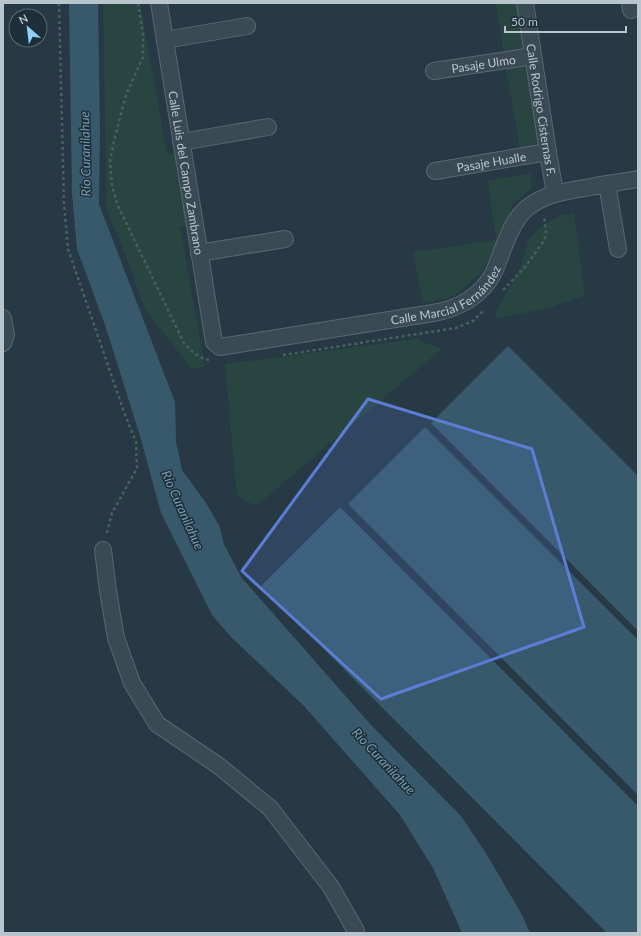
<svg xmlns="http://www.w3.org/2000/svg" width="641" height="936" viewBox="0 0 641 936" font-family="Lato,sans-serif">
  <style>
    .green { fill: #284542 }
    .water { fill: #38596b }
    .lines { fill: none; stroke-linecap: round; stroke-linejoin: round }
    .street-casing { stroke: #596871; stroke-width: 18 }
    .path { stroke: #46615e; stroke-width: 2.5; stroke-dasharray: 3 3; stroke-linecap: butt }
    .street { stroke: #3a4a54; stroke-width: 16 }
    .marked { fill: #5b7ed4; fill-opacity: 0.2; stroke: #5b7ed4; stroke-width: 3; stroke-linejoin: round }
    .labels { text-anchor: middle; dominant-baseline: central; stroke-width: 3; stroke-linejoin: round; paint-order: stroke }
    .street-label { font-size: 12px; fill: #b8c5cd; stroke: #1f2f39 }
    .water-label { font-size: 13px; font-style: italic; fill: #769cb1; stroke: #1f2f39 }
  </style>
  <rect width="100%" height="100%" fill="#263944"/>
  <path class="green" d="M103 3H140L167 154 175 153 187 226 180 227 205 367 191 368 145 309 124 251 107 211 105 124Z
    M496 3H518L526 53 504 56Z
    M528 65 541 146 520 149 506 69Z
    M531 173 532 188 513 204 491 260 478 276 459 293 445 299 423 303 413 252 496 240 488 181Z
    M574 213 585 296 547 308 501 318 494 316 521 266 529 238 545 224 562 215Z
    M416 339 442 349 256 506 237 496 225 364Z"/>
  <path class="water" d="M69 3H98L100 132 99 204 175 402 176 441 182 470 206 503 219 525 224 544 241 577 371 725 461 816 489 858 522 915 530 933H462L433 868 400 815 304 706 231 637 212 615 161 513 140 436 105 325 77 249 72 194Z
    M508 346 638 476V631L431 423Z
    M425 427 638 640V795L348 504Z
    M340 507 638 806V933H607L261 586Z"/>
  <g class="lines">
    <defs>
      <g id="street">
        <path id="s1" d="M159 3 214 342 220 347 433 313C458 309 482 296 494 272 498 263 501 253 505 244 510 231 516 217 527 208 546 193 567 191 590 187 606 184 622 182 638 179"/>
        <path id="s2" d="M525 3 548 152 555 193"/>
        <path d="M630 3 631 10"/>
        <path d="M165 40 247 26"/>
        <path id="s3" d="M434 71 533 56"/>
        <path d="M181 142 268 127"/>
        <path id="s4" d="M435 171 548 152"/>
        <path d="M607 184 618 249"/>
        <path d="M199 253 285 239"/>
        <path d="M3 318 6 335 3 343"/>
        <path d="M103 550 108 591 116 638 132 683 157 724 219 766 270 808 331 887 356 931V933"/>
      </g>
    </defs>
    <use href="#street" class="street-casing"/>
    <path class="path" d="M59 3 64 203 68 249 124 412 136 442 137 468 112 513 106 536
      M138 3 143 34V57L126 95 114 141 110 161 112 186 118 206 184 343C191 351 198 358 209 360
      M503 290 525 267 544 241 546 233 544 215
      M283 355 456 328 473 321 483 311"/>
    <use href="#street" class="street"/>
  </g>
  <path class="marked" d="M368 399 532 449 584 627 381 699 242 571Z"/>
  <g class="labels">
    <g class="street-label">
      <text stroke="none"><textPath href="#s3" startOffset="50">Pasaje Ulmo</textPath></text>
      <text stroke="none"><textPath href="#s2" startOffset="108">Calle Rodrigo Cisternas F.</textPath></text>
      <text stroke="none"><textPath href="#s4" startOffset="57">Pasaje Hualle</textPath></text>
      <text stroke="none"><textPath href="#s1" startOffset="172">Calle Luis del Campo Zambrano</textPath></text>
      <text stroke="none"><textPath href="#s1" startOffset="587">Calle Marcial Fernández</textPath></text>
    </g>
    <g class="water-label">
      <text transform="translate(85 154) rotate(-91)">Río Curanilahue</text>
      <text transform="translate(183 510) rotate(66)">Río Curanilahue</text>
      <text transform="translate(384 761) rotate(47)">Río Curanilahue</text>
    </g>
  </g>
  <rect width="641" height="936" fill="none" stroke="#b8c5cd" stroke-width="8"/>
  <g transform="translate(28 28) rotate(332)"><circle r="19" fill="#1f2f39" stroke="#5c6b74"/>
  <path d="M0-3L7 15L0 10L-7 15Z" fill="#8dd0fd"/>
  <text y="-6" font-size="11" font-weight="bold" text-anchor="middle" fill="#b8c5cd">N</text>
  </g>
  <path d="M505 26v6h121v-6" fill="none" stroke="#b8c5cd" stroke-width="2"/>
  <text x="511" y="26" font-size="12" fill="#b8c5cd" stroke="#1f2f39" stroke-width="3" paint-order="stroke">50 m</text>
</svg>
